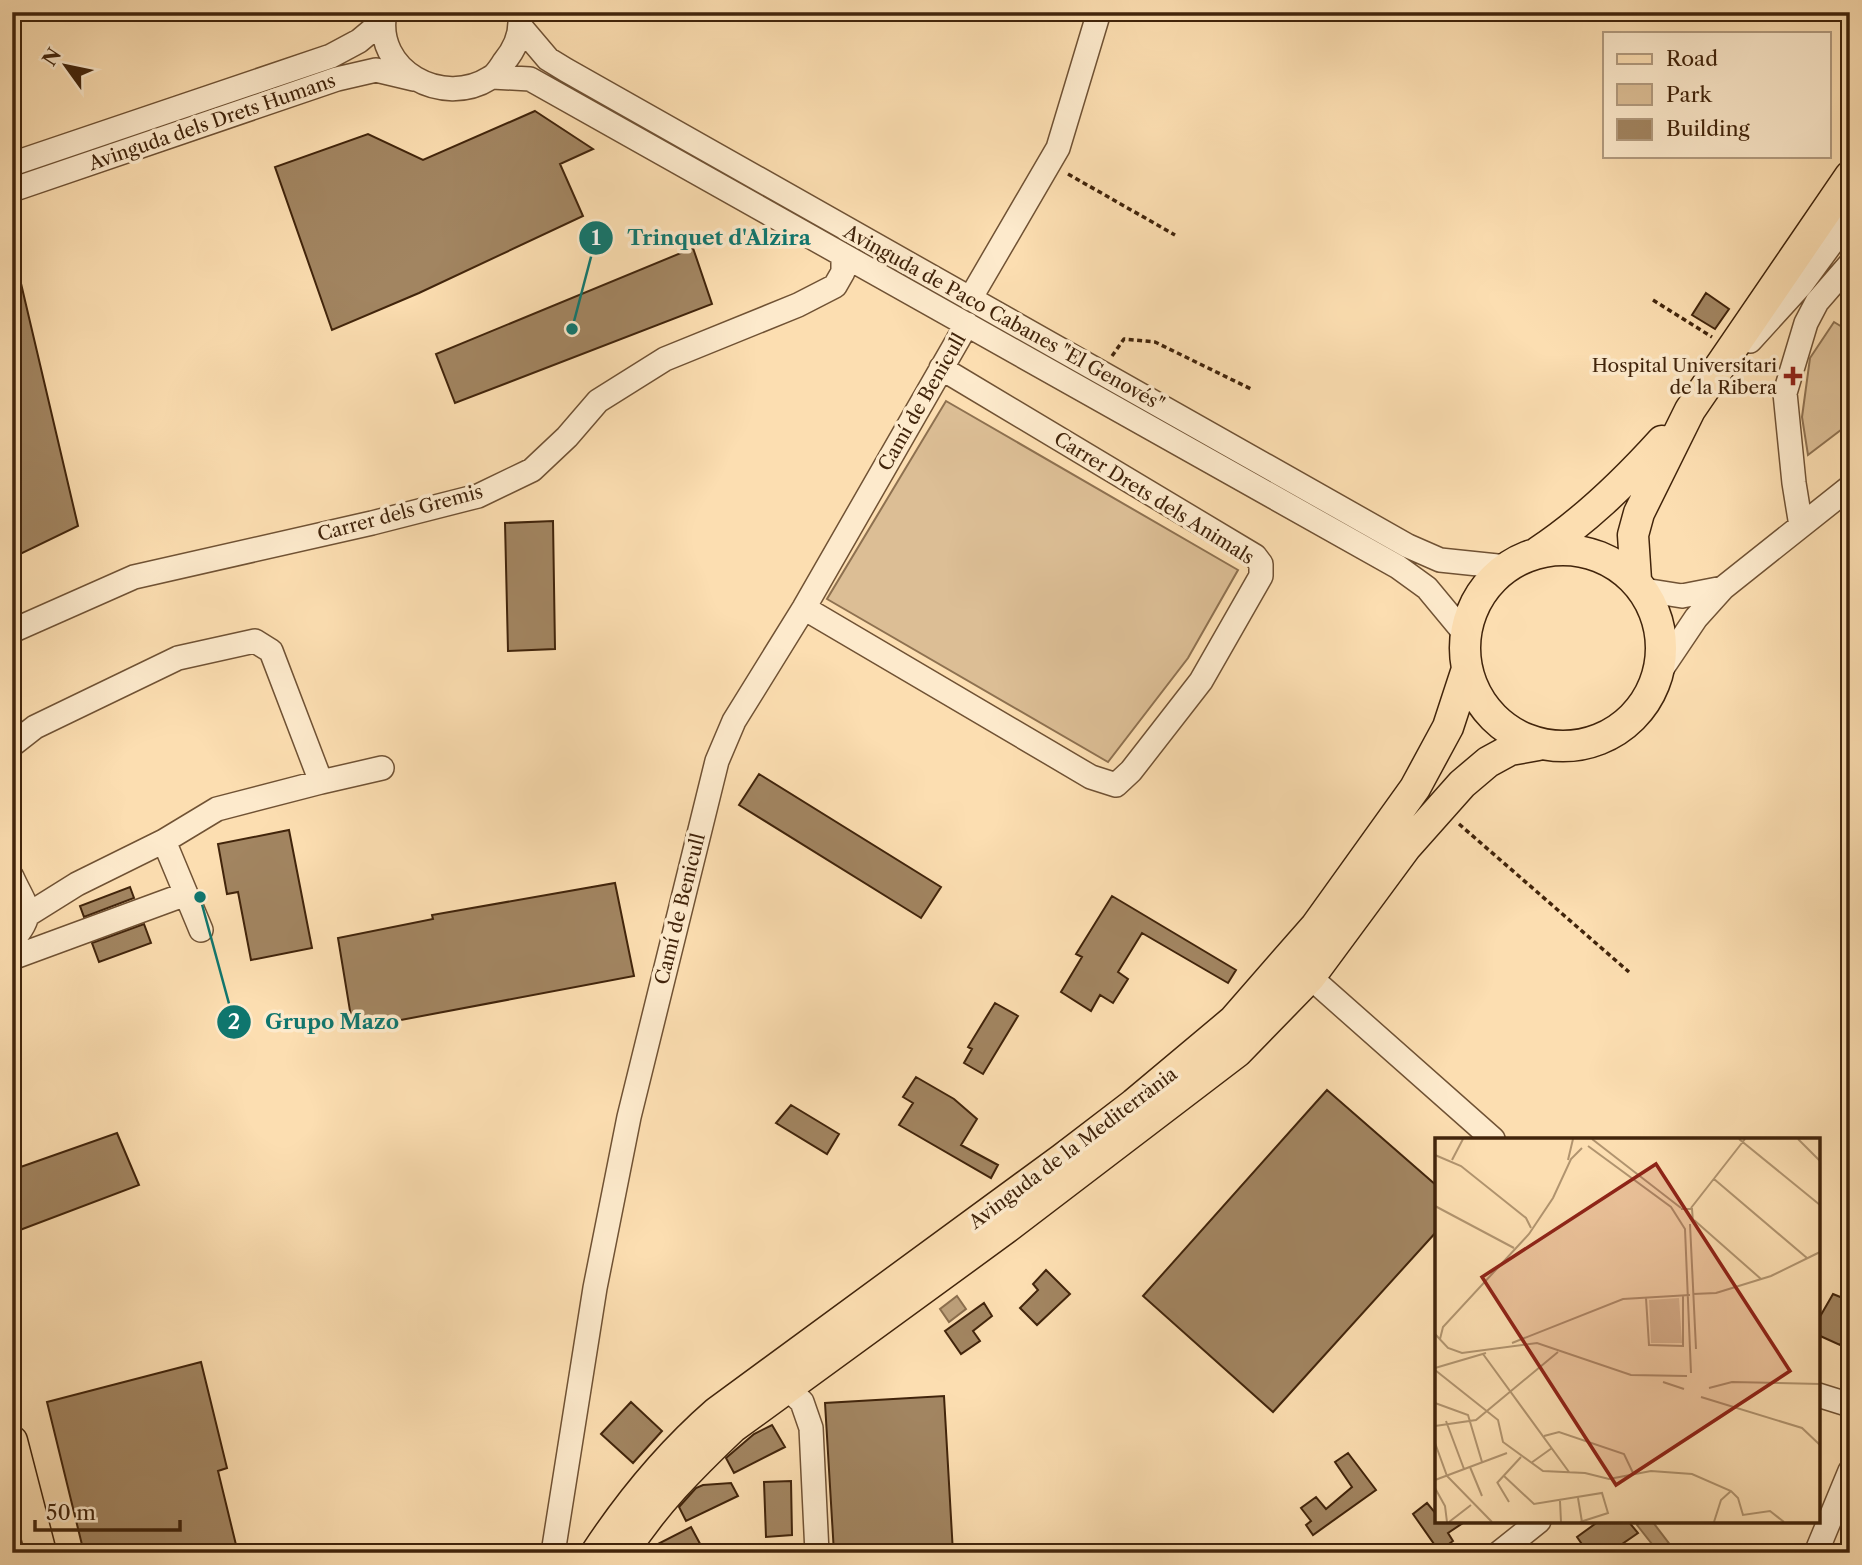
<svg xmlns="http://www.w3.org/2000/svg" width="1862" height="1565" viewBox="0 0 1862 1565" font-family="'Libre Caslon Text',serif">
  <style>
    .green { fill: #dcbe95; stroke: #8e7150; stroke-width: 2 }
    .water { fill: #bc9f79; stroke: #8b6e4d; stroke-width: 2 }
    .building { fill: #a28561; stroke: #41240b; stroke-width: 2 }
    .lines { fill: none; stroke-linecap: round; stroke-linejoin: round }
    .minor-casing { stroke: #705234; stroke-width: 26 }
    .major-casing { stroke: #41240b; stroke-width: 33 }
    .path { stroke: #41240b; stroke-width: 3.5; stroke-dasharray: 5 3.5; stroke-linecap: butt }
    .minor { stroke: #fdeacc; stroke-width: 23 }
    .major { stroke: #fcdeb1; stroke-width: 30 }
    .poi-dot { fill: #8f2418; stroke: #fdeacc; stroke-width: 2.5 }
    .labels { text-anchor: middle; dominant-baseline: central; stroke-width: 7; stroke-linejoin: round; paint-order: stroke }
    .street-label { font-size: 19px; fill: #41240b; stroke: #fdeacc }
    .poi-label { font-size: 19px; fill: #41240b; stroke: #fdeacc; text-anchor: end }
    .inset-road { fill: none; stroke: #b1946f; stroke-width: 2 }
    .view { fill: #8f2418; fill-opacity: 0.15; stroke: #8f2418; stroke-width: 3.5 }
    .inset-edge { fill: none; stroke: #41240b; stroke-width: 3.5 }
    .leader { fill: none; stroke: #0f766e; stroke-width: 2.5 }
    .callout-dot { fill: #0f766e; stroke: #fdeacc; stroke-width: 2.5 }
    .mark-label { font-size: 21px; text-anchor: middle; font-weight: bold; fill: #fff }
    .callout-label { font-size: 21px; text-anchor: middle; font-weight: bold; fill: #0f766e; stroke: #fdeacc; stroke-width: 7; stroke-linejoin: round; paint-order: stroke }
  </style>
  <rect width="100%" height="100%" fill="#fcdeb1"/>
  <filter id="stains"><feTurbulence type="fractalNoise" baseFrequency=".00286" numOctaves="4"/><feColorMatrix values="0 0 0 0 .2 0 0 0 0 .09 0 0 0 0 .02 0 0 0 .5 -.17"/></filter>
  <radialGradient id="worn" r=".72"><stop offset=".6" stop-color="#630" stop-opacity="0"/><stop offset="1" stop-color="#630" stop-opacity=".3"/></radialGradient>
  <path class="green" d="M1834 322 1847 330V335L1850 337V423L1808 455 1802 417 1810 358Z
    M946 401 1238 570 1188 658 1108 762 827 599Z"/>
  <path class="water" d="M957 1296 966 1309 949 1322 940 1309Z
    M1642 1521H1652L1671 1546 1659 1553 1637 1525Z"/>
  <path class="building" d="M535 111 593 149 560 164 583 216 419 293 332 330 275 167 368 134 423 160Z
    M693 248 712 304 455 403 436 354Z
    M19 275 78 526 12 558V276Z
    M1706 293 1729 309 1715 329 1692 315Z
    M553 521 555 649 508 651 505 523Z
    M759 774 941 887 921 918 739 805Z
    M289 830 312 948 251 960 238 892 227 894 218 844Z
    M615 883 634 976 353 1029 338 938 433 919 432 915Z
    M130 887 134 898 84 917 80 906Z
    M1112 896 1236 970 1228 983 1142 933 1118 972 1128 979 1113 1003 1100 995 1091 1011 1061 992 1082 957 1076 954Z
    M144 924 151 943 99 962 92 943Z
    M995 1003 1018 1016 983 1074 964 1063 972 1049 968 1047Z
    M916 1077 954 1099 977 1119 961 1145 998 1165 991 1178 899 1125 913 1103 903 1097Z
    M1327 1090 1437 1186V1231L1273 1412 1143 1296Z
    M791 1105 839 1134 827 1154 776 1123Z
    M117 1133 139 1185 12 1233V1170Z
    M1046 1270 1070 1294 1037 1325 1020 1308 1038 1290 1033 1284Z
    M1833 1294 1850 1301V1328L1840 1345 1818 1335V1320Z
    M984 1303 992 1316 973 1331 980 1341 961 1354 945 1331Z
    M201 1362 227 1468 218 1471 238 1553H84L47 1402Z
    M944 1396 953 1553H834L825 1403Z
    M631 1402 662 1431 633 1463 601 1434Z
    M772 1425 785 1447 734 1473 726 1458 754 1434Z
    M1348 1453 1376 1490 1313 1535 1306 1525 1311 1521 1301 1508 1316 1497 1326 1509 1352 1487 1335 1462Z
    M791 1481 792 1535 766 1537 764 1482Z
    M731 1483 738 1496 686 1521 679 1507 696 1488 703 1485Z
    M1427 1503 1437 1515V1521H1466L1448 1533 1453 1541 1439 1551 1413 1514Z
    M1599 1521H1628L1638 1533 1609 1553H1588L1577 1537Z
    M691 1527 705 1553H644L646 1550Z"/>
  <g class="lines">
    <defs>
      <path id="minor" d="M385 12C373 71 443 108 490 78 496 75 500 68 504 62 515 49 521 35 520 18
        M520 26 548 59 566 70 1408 546 1440 560 1507 567
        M492 77 530 79 1398 567 1427 588 1466 635
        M12 164 331 56 359 41 383 21
        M12 190 337 79 376 70 414 79
        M970 299 1058 148 1099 12
        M1750 341 1801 285 1850 218
        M1801 526 1794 483 1785 393 1806 323 1817 302 1850 264
        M1644 590 1682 596 1723 588
        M804 608 1091 777 1116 785 1131 771 1201 681 1261 576V564L1255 556 941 368
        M12 631 134 577 372 523 478 496 532 470 567 437 598 401 665 359 798 305 835 286 843 272V255
        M1659 673 1696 618 1723 588 1850 487
        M12 745 35 727 178 658 255 641 271 651 321 782 217 809 164 841
        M321 782 382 768
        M12 877C26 908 37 912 12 941
        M12 918 29 914 77 884 164 841 201 930
        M12 958 186 894
        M1310 977 1493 1139
        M787 1388 802 1402 811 1428 817 1553
        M1818 1395 1850 1405
        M553 1553 595 1288 629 1117 717 761 734 721 804 608 967 324
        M1499 1553 1539 1521
        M1816 1553 1850 1471"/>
      <path id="major" d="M1465 648a98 98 0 1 1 196 0a98 98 0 1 1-196 0Z
        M1538 552C1585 521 1624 483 1662 441
        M1636 580 1633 535 1639 513 1690 410 1850 176
        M12 1441 41 1553
        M596 1553C631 1500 670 1453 717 1412L1062 1159 1134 1104 1233 1021 1316 926 1415 788 1448 727 1467 669
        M623 1553C653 1505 692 1466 732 1428L1005 1229 1237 1052 1310 977 1406 847 1462 784 1488 762 1510 750 1538 745"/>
    </defs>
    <use href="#minor" class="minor-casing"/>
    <use href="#major" class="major-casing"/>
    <path class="path" d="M1068 174 1175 235
      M1653 300 1712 337
      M1112 356 1124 339 1155 342 1251 389
      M1459 824 1629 972"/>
    <use href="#minor" class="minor"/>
    <use href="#major" class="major"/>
  </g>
  <path class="poi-dot" d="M1789.5 365.5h7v7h7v7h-7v7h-7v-7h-7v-7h7z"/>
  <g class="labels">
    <g class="street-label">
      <text transform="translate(212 122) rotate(-19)">Avinguda dels Drets Humans</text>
      <text transform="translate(1004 318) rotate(29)">Avinguda de Paco Cabanes "El Genovés"</text>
      <text transform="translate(922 402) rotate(-60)">Camí de Benicull</text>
      <text transform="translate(1154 498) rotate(32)">Carrer Drets dels Animals</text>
      <text transform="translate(400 513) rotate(-15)">Carrer dels Gremis</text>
      <text transform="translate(680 909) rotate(-76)">Camí de Benicull</text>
      <text transform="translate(1073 1148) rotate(-37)">Avinguda de la Mediterrània</text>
    </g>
    <g class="poi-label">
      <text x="1777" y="365">Hospital Universitari<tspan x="1777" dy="22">de la Ribera</tspan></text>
    </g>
  </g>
  <g transform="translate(1435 1138)">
    <rect width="385" height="385" fill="#fcdeb1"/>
    <path d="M244 160 247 205H216L214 162Z" fill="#dcbe95"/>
    <path class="inset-road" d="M157 1 246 70M304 1 385 67M363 1 385 23M153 8 236 69 250 91 256 235M0 17 26 28 91 80 96 90M17 22 28 1M133 22 138 1M279 41 372 120M0 68 79 110M256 70 310 1M246 71H257L258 84M259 82 326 141M255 86 261 211M258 156 281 155 336 138 385 114M211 160 214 207 248 208V158M0 196 13 210 27 215 102 205 196 237 252 238M5 201 8 189 94 96 118 60 136 21 147 10M77 205 188 161 255 157M48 216 134 334M0 230 51 215M0 232 63 282 68 304 108 333 150 335 174 341 216 333 257 336 296 353 303 360 308 377 335 373 349 384M228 244 249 251M274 250 297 244 385 246M266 259 367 290 385 307M0 265 33 277 47 324M11 283 29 331M0 288 41 282 123 214M109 298 124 294 189 316 199 337M0 305 12 338 57 384M96 325 117 310M35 329 47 358M69 338 99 366 167 355 173 375 145 384M0 342 72 315M62 344 74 364M62 345 86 319M0 350 10 368 12 384M143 360 147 384M125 363 126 384M14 384 36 367M279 384 286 362 296 353"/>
    <path class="view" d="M221 26 355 233 181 347 47 139Z"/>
    <rect width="385" height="385" class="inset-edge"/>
  </g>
  <path class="leader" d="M572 329L596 238M200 897L234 1022"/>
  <g class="callout-dot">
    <circle cx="572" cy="329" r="7"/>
    <circle cx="200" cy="897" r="7"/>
    <circle cx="596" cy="238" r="18"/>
    <circle cx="234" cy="1022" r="18"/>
  </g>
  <g class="mark-label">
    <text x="596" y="245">1</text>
    <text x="234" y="1029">2</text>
  </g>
  <g class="callout-label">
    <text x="719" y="245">Trinquet d'Alzira</text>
    <text x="332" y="1029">Grupo Mazo</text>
  </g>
  <rect width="1862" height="1565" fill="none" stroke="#fcdeb1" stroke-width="42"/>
  <rect x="14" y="14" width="1834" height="1537" fill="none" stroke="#41240b" stroke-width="3.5"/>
  <rect x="21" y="21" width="1820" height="1523" fill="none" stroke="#41240b" stroke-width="2"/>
  <rect x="1603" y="32" width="228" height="126" fill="#fdeacc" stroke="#b29b7f" stroke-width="2"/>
  <rect x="1617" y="54" width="35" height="10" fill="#fcdeb1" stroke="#b29b7f" stroke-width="2"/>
  <text x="1666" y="66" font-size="21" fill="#41240b">Road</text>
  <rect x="1617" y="84" width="35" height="21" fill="#dcbe95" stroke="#b29b7f" stroke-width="2"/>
  <text x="1666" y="102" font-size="21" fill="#41240b">Park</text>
  <rect x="1617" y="119" width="35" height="21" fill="#a28561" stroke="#b29b7f" stroke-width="2"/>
  <text x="1666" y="136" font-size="21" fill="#41240b">Building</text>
  <g transform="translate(66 66) rotate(303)" stroke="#fdeacc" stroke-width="5" paint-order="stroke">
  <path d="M0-5L12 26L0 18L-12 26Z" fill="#41240b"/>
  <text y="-10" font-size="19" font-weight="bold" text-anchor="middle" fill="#41240b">N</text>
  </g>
  <path d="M35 1520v10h145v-10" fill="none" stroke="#41240b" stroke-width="3.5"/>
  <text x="46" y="1520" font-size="21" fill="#41240b" stroke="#fdeacc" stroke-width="5" paint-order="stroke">50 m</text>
  <rect width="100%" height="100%" filter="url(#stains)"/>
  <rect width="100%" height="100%" fill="url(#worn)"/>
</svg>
